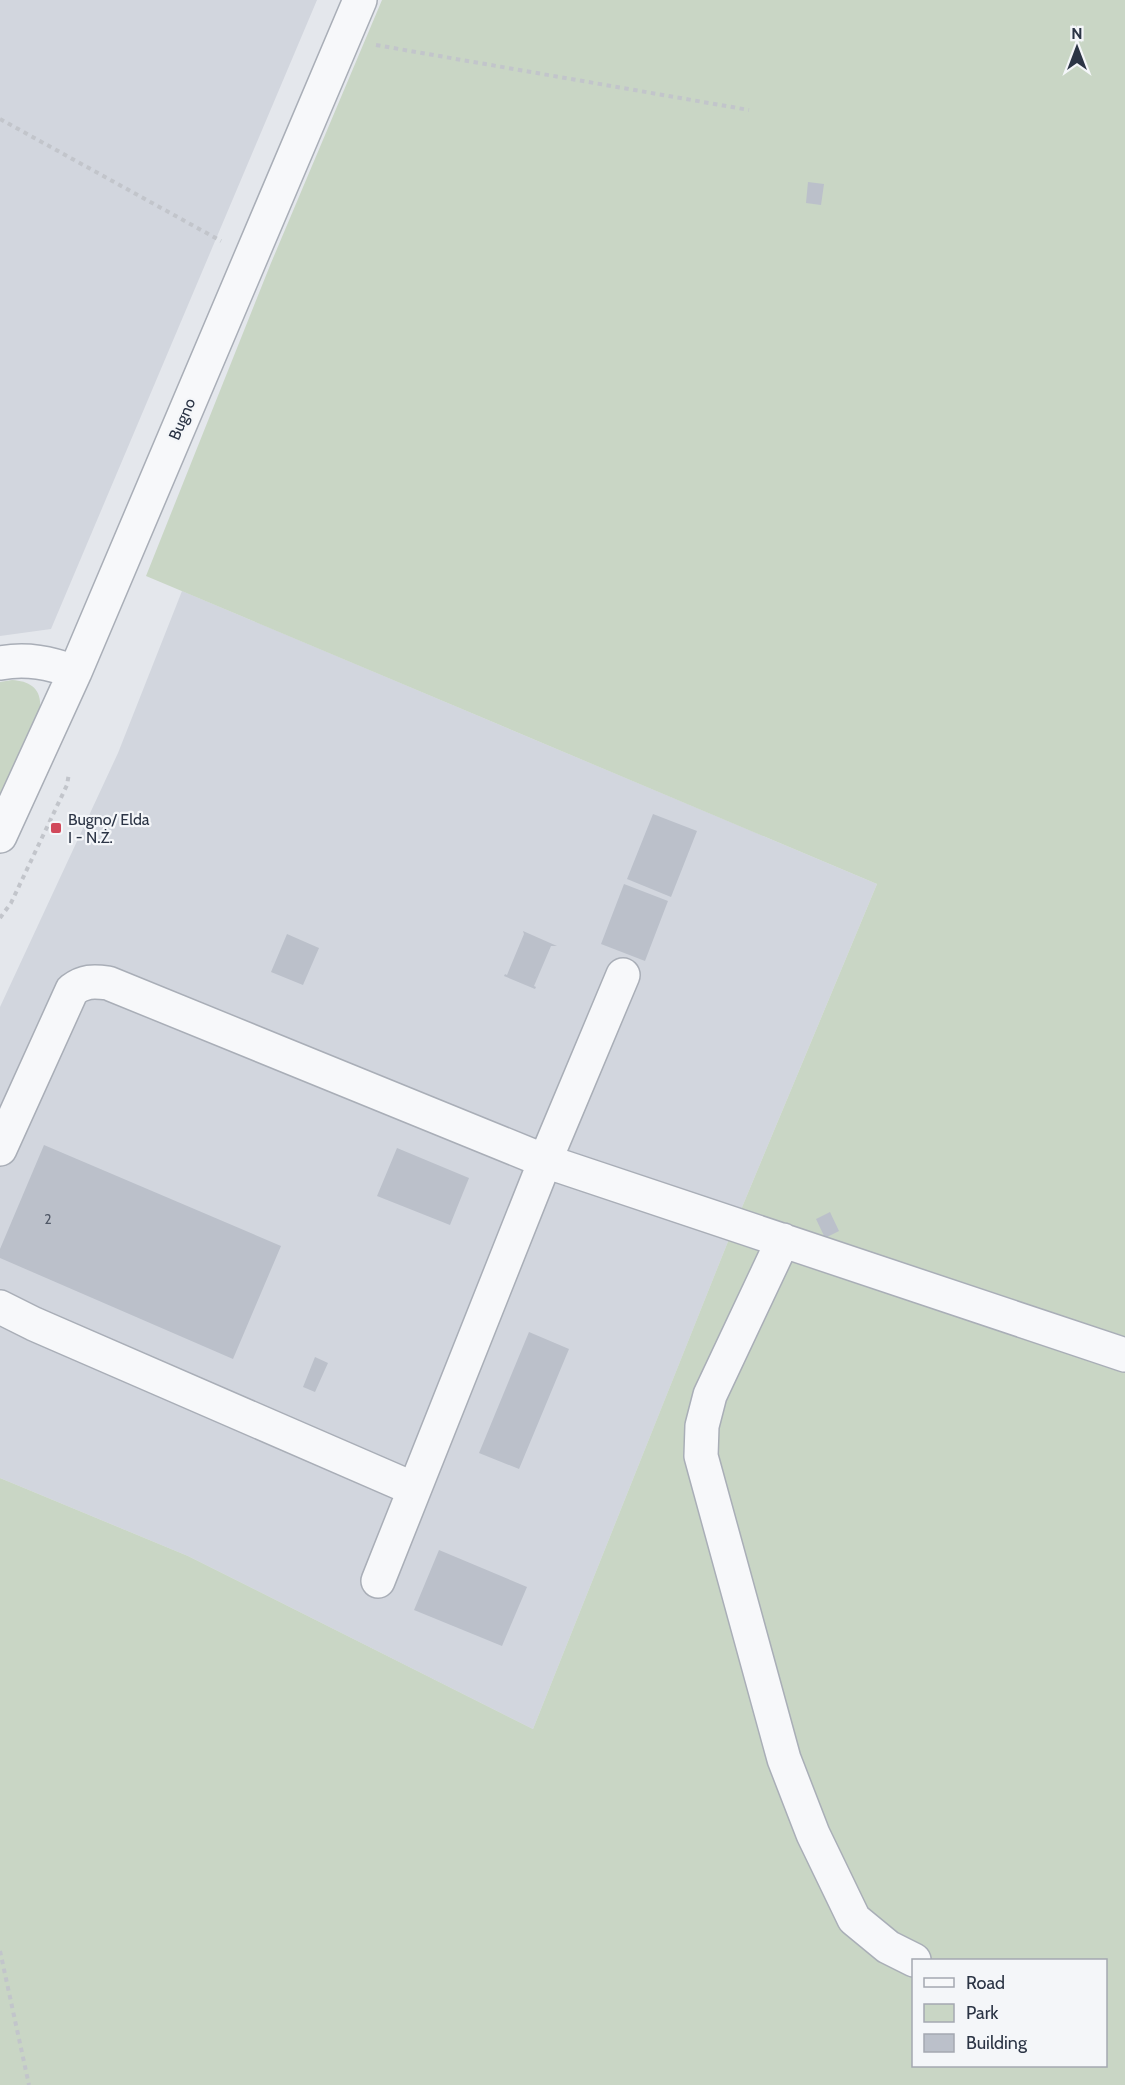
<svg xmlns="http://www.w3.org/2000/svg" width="1125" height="2085" viewBox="0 0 1125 2085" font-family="Cabin,sans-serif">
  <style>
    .built { fill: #d2d6de }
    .green { fill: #c9d6c5; fill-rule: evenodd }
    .building { fill: #bbc0ca }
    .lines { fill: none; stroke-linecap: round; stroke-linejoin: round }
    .minor-casing { stroke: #a9aeb7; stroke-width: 36 }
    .path { stroke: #c2c5cb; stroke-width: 4; stroke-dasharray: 4.5 4.5; stroke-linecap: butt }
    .minor { stroke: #f7f8fa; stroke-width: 33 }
    .poi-dot { fill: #d1495b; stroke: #f4f6f9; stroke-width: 2 }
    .labels { text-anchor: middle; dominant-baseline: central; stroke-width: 4.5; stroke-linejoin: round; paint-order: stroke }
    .number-label { font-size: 14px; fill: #4f5766 }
    .street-label { font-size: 16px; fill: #2b3445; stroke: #f4f6f9 }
    .poi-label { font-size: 16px; fill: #2b3445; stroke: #f4f6f9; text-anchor: start }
  </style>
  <rect width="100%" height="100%" fill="#e4e7ec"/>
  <path class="built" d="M0 0H317L51 629 0 636Z
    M182 591 877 884 735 1224 533 1729 188 1556 0 1478V1007L118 753Z"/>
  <path class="green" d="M382 0H1125V2085H0V1478L188 1556 533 1729 735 1224 877 884 146 576 271 263ZM914 1960H1106V2066H914Z
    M12 680C30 681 42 689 40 708L0 800V682Z"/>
  <path class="building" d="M808 182 824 184 821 205 806 203Z
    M653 814 697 831 671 897 627 879Z
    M624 884 668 901 645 961 601 944Z
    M523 931 557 946H551L534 986 536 987 535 989 504 976 505 974 507 975 524 934Z
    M287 934 319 948 303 985 271 972Z
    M44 1145 281 1246 233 1359 0 1258V1249Z
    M397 1148 469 1178 450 1225 377 1196Z
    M830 1212 839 1231 825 1238 816 1219Z
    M529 1332 569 1349 519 1469 479 1453Z
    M315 1357 328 1363 315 1392 303 1387Z
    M439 1550 527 1587 502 1646 414 1610Z"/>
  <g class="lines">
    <defs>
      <path id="minor" d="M0 663C27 658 50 663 75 672
        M0 836 75 672 360 0
        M0 1149 72 990C84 981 93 981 108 983L545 1161 1125 1355
        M783 1240 710 1395 702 1426 701 1456 784 1759 813 1834 854 1919 888 1947 914 1960
        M0 1307 34 1324 414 1489
        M378 1581 545 1161 623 975"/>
    </defs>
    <use href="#minor" class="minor-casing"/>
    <path class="path" d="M376 45 749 110
      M0 119 221 241
      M0 918 11 903 67 785 69 773
      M0 1951 29 2085"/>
    <use href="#minor" class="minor"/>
  </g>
  <rect class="poi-dot" x="50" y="822" width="12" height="12" rx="3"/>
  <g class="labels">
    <g class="number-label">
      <text x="48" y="1219">2</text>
    </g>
    <g class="street-label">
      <text transform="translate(182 419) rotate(-67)">Bugno</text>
    </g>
    <g class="poi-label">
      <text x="68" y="819">Bugno/ Elda<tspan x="68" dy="18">I - N.Ż.</tspan></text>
    </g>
  </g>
  <rect x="912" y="1959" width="195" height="108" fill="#f4f6f9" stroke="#a4a8b1" stroke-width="1.5"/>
  <rect x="924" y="1978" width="30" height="9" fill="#f7f8fa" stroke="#a4a8b1" stroke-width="1.5"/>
  <text x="966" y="1989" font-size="18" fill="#2b3445">Road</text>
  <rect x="924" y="2004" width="30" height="18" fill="#c9d6c5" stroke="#a4a8b1" stroke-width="1.5"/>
  <text x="966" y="2019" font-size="18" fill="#2b3445">Park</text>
  <rect x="924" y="2034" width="30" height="18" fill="#bbc0ca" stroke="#a4a8b1" stroke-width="1.5"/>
  <text x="966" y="2049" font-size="18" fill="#2b3445">Building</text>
  <g transform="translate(1077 48)" stroke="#f4f6f9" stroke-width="4.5" paint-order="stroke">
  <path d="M0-4.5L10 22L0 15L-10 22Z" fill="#2b3445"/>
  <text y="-9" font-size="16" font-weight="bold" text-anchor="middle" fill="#2b3445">N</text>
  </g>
</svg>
